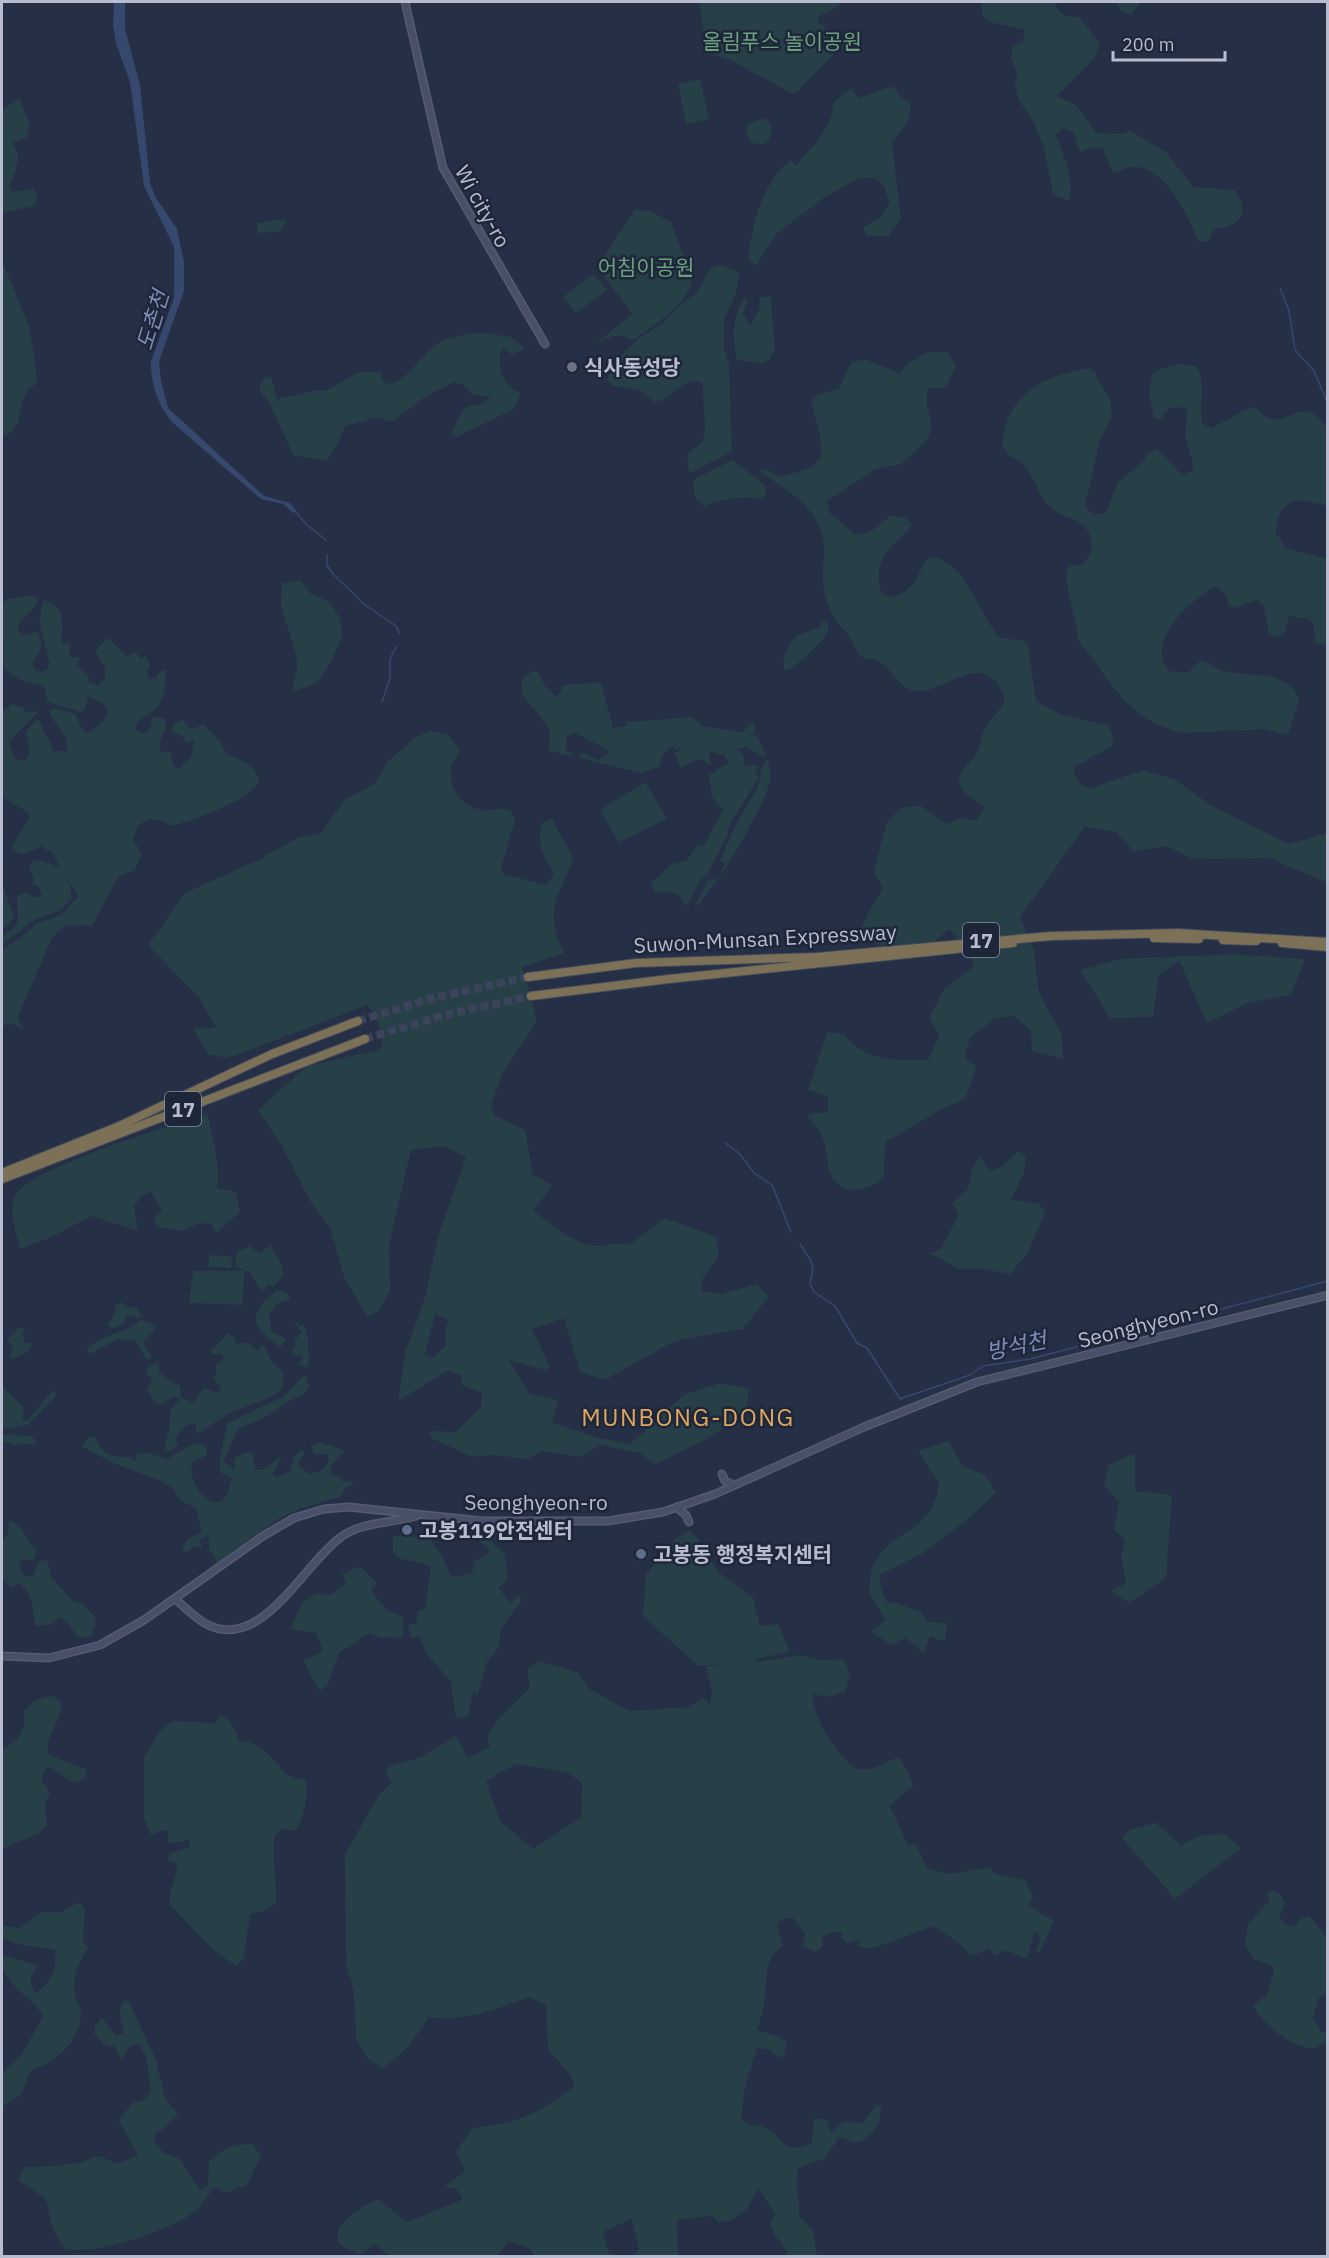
<svg xmlns="http://www.w3.org/2000/svg" width="1329" height="2258" viewBox="0 0 1329 2258" font-family="'IBM Plex Sans','Noto Sans KR',sans-serif">
  <style>
    .green { fill: #273f47; fill-rule: evenodd }
    .water { fill: #37486e }
    .lines { fill: none; stroke-linecap: round; stroke-linejoin: round }
    .stream { stroke: #37486e; stroke-width: 1.5 }
    .motorway-tunnel { stroke: #3b445a; stroke-width: 8; stroke-dasharray: 8 4; stroke-linecap: butt }
    .secondary-casing { stroke: #555c6f; stroke-width: 9 }
    .motorway-casing { stroke: #41495c; stroke-width: 10 }
    .secondary { stroke: #475068; stroke-width: 6 }
    .motorway { stroke: #7c7156; stroke-width: 8 }
    .worship-dot { fill: #6b7280; stroke: #1e263a; stroke-width: 2 }
    .service-dot { fill: #5c6f8a; stroke: #1e263a; stroke-width: 2 }
    .labels { text-anchor: middle; dominant-baseline: central; stroke-width: 5; stroke-linejoin: round; paint-order: stroke }
    .shield { fill: #1e263a; stroke: #8990a2; stroke-width: 1.5 }
    .shield-label { font-size: 20px; font-weight: bold; fill: #b7bdce }
    .park-label { font-size: 21px; fill: #6ca17e; stroke: #1e263a }
    .street-label { font-size: 21px; fill: #b7bdce; stroke: #1e263a }
    .poi-label { font-size: 21px; font-weight: bold; fill: #b7bdce; stroke: #1e263a; text-anchor: start }
    .water-label { font-size: 22px; font-style: italic; fill: #7c8eb8; stroke: #1e263a }
    .quarter-label { font-size: 24px; letter-spacing: 1.5px; fill: #e0a660; stroke: #1e263a }
  </style>
  <rect width="100%" height="100%" fill="#252f46"/>
  <path class="green" d="M699 2H842L838 7 819 16 818 22C829 30 835 40 835 53L796 93H791L731 60 707 53Z
    M981 2H1055C1058 14 1068 18 1079 17L1100 43 1095 58 1057 96 1076 105 1097 133 1120 134 1130 131 1165 151 1193 187 1235 190C1251 214 1240 227 1214 229L1209 241 1199 242C1186 213 1158 147 1116 173L1112 172 1103 149 1091 147 1082 152 1078 149C1077 138 1075 131 1063 128L1056 135C1064 158 1075 176 1069 201L1053 195 1044 147 1032 119 1018 99 1015 85 1017 73 1011 58 1013 46 1023 42 1024 30 990 22 983 17Z
    M1115 2H1141L1131 15 1123 13Z
    M700 79 709 119 686 124 678 84Z
    M893 86 902 98 910 102C913 120 903 130 892 142L901 218 888 236H867L863 228 882 215 890 203 884 186 874 177 858 179 825 197 776 234 756 266 748 259C752 225 762 182 791 160L796 165C816 142 829 133 834 102L851 88 859 98Z
    M19 97 30 125 26 138 12 142 18 155V163L9 188 13 192 34 188 38 199 34 206 2 213V111Z
    M766 118 772 128 769 140 761 145 750 142 746 130 749 123Z
    M635 209 652 212 671 222 692 280C688 306 653 325 633 340 618 331 607 338 593 346L632 314 597 267Z
    M281 219 287 220 279 232 258 233 257 223Z
    M2 261 29 326 38 381C34 386 27 390 25 395 18 413 23 429 2 437Z
    M720 265 740 272 735 296 724 320V347L729 365 732 452 689 473 687 462 689 452 702 443 705 433 703 386 699 381C679 380 673 400 654 402L641 391 613 386 607 380 614 362 638 339 664 322 680 305 697 293 710 268Z
    M594 274 607 290 576 313 563 297Z
    M760 297H771L775 349 769 360 760 363 737 360C732 337 732 320 743 299L748 300 743 313 750 326 759 309Z
    M480 332 511 337 525 348 512 355 504 348C495 355 501 376 508 385 511 389 516 390 520 393L514 409 456 437 452 434C458 419 461 402 480 405L491 397 471 394 463 385 454 382 425 397 392 422 376 418 345 426 336 448 327 460 296 456 292 452 266 396 262 395 259 387 265 378 271 376 277 399 318 390 325 391 360 372H381V379L388 384C408 381 420 357 434 346 446 336 466 335 480 332Z
    M927 352H948L956 366 946 387 928 389 926 401 932 425 929 438 901 464 876 469 827 501 830 513 856 535 870 532 890 516 905 517 912 525C904 536 889 546 884 556 873 575 877 611 906 591 917 582 920 567 930 557 963 557 980 615 999 637 1009 641 1020 637 1028 644L1036 701 1061 715 1108 725 1114 739 1111 747 1076 766 1073 773 1083 786 1091 788 1143 770 1174 779 1212 806 1289 844 1327 833V883L1269 858 1193 859 1166 846 1134 852 1116 832 1085 827 1020 917 1034 950 1039 993 1062 1035 1063 1059 1032 1051 1031 1030 1013 1016 994 1019 970 1038 965 1057 977 1067 965 1099 944 1108 885 1142 884 1177C867 1192 842 1198 830 1173 826 1163 828 1149 822 1137 818 1129 811 1122 806 1114L828 1112V1096L808 1090 827 1032 844 1034C863 1061 897 1061 928 1060L939 1035 929 1018 944 989 974 966 965 945 949 929 934 942 899 946 880 945 859 935 868 913 883 889 874 871 887 822 902 807 921 806 946 824 960 818 977 820 985 807C977 801 963 795 960 785 956 773 968 766 974 757 980 750 980 739 984 731 990 718 999 713 1005 700 988 646 949 689 921 691 899 693 894 669 878 661 872 658 865 660 861 656 854 650 854 644 850 637 848 633 843 630 841 626 832 617 824 597 823 584 821 568 827 551 822 534 814 505 782 486 758 471L766 469 780 477 811 468 821 457 820 436 811 400 818 394 839 389 851 363 865 359 899 373 909 363Z
    M1179 364 1196 366C1208 385 1198 403 1202 423L1212 428 1244 410 1255 407C1259 411 1264 417 1270 418 1292 425 1302 393 1327 428V506C1299 498 1278 495 1276 533L1286 548 1327 559V646L1316 643 1313 624 1309 619 1289 616 1285 632 1278 638 1269 634 1263 604 1256 600 1236 608 1229 606 1227 597 1217 587C1191 597 1144 643 1169 671L1188 673 1201 660C1209 661 1211 666 1218 669 1237 678 1291 667 1299 700L1289 732 1283 735 1266 729 1184 733C1127 721 1111 681 1078 640 1078 619 1060 581 1069 565H1082C1089 558 1093 549 1091 540 1086 516 1064 521 1049 506 1038 495 1035 478 1025 466 1016 456 1011 462 1002 445 1007 393 1042 376 1090 368L1094 371 1110 400 1112 416 1100 440 1085 505C1089 513 1097 516 1106 513L1118 482 1144 461 1147 453 1157 449 1182 475 1192 471 1194 467 1185 437 1187 411 1184 408C1171 406 1167 408 1161 419L1154 418 1149 395 1152 375 1160 369Z
    M733 460 767 487 764 499C744 495 723 499 704 506L695 498 693 480Z
    M301 581 311 594C329 597 343 615 342 635 342 643 324 675 318 681 311 687 301 689 292 691L297 669 296 655 281 606 282 583Z
    M29 596 36 597 38 601C33 613 20 618 17 629L23 635 37 632C45 643 40 653 32 663L34 669 40 672 46 670 50 664 39 623 43 600C71 608 59 629 62 644L71 643 69 654 73 657 81 658 76 665 89 676 88 682 98 685 105 678V668L95 651 106 639H110L126 656 136 652 140 659 145 656 151 666 147 671 150 679 156 678 160 671 165 669C167 682 164 703 154 711 146 717 140 717 135 727L138 732 146 733 151 726 152 717 165 719 166 729C161 736 158 744 161 752H171L173 766 180 768 191 757 194 740 187 743 181 735 172 733 173 725 182 719 190 729 204 725 222 743V748C235 763 253 758 259 781 255 799 190 822 171 826L163 821 148 819 138 826 133 839 142 854 135 870 120 876 114 884 92 926C72 925 62 922 51 940L20 1012 18 1018 23 1028 11 1024 2 1026V948L13 943 38 923 61 915 78 897 50 850 47 851 43 846C30 851 23 860 11 848L30 817 27 812 2 797V705L3 711 12 704 23 707 26 712 39 711 9 742 14 757 21 761 27 759 30 753 26 732 35 721 39 720 54 751H67L66 739 50 715 49 711 54 708 75 714 84 732 89 733 103 722 108 711 104 704 88 696 85 709 80 712 48 702 44 686 20 680 4 669 2 603 8 599Z
    M827 620C828 624 829 627 828 630 825 641 795 668 785 671 780 659 788 646 796 636L821 627V622Z
    M533 671H538L545 686 557 697 564 685 601 682 613 728 627 726 626 722 692 717 703 726 742 732 753 722 755 731 751 736 757 735 766 755 763 758 746 747 738 749 745 757 744 766 759 765 755 772 759 777 728 828V834L707 875 701 879 686 907C680 891 670 890 654 892L651 884 671 864 686 861 698 845H704L723 810 712 797 709 775 728 763 725 756 712 752 709 756 711 765 699 759 681 768 674 753 687 746 676 750 672 746 663 754 660 766 642 773 579 758 582 752 599 760 608 753 606 749 575 733 567 736 566 749 575 757 549 751 550 730 521 693 522 678Z
    M429 731 447 734 460 750C457 756 451 764 451 771 450 791 463 808 484 810 494 811 498 807 511 810L515 820 501 868 503 874 547 885 554 873C543 856 536 843 542 823L552 819 573 857C560 899 542 908 564 953L522 967 537 1021 502 1074 491 1106 495 1116 525 1130 533 1175 553 1185 533 1211C552 1224 573 1244 596 1246 609 1247 611 1241 629 1245L665 1218 716 1237 719 1256 703 1278 701 1291 721 1294 757 1284 769 1296 743 1329 675 1341 605 1380 580 1372 564 1318 532 1329 550 1367 545 1370 508 1360 529 1393 558 1400 552 1423 600 1438 630 1444 685 1394 721 1383 749 1389 747 1409 729 1425 699 1443 655 1464 640 1453 600 1445 580 1457 543 1451 528 1459 494 1455 472 1457 431 1438 429 1431 456 1432 481 1407 482 1393 462 1385 461 1375 447 1371 398 1401 405 1353 426 1294 438 1237 466 1157 444 1146 411 1150 389 1245 390 1290 380 1310 367 1317 344 1277 330 1228 310 1201 283 1148 258 1110 307 1066 377 1050 383 1045 376 1014 367 1005 240 1054 225 1058 208 1054 193 1029 216 1028 199 998 148 945 185 893 258 860 299 837 321 833 345 799 374 784 388 761 416 737ZM435 1314 449 1320 445 1331 446 1345 433 1358 425 1355Z
    M767 758C770 765 771 774 770 781 765 806 714 894 694 908L708 881 719 877 725 864 720 860 735 826 758 787 761 770Z
    M645 782 667 819 619 842 600 810Z
    M38 860 60 867 70 885 72 899 59 911 37 918 2 945V936C29 922 13 912 18 895L26 893 35 898 42 895 38 886 32 885 34 877 29 869 33 861Z
    M2 884 14 915 9 924 2 929Z
    M1232 954 1305 959 1291 995 1248 1003 1207 1023 1179 961 1159 975 1153 1017 1110 1018 1080 970 1120 959Z
    M208 1114C212 1140 221 1161 217 1188L236 1192 240 1212 216 1233 211 1224 199 1223 183 1231 157 1227 153 1219 162 1210 151 1192 142 1195 134 1207 138 1231 92 1216 49 1238 20 1249C16 1232 8 1212 15 1196 29 1168 174 1124 208 1114Z
    M1018 1151 1026 1156 1024 1173 1011 1200 1039 1203 1045 1213 1028 1253 1010 1274 982 1269H959L930 1253 941 1249 959 1214 952 1203 968 1189 972 1169 979 1156 990 1171 1003 1166Z
    M270 1245 281 1262 283 1275 273 1287 268 1285 262 1292 250 1272 235 1267 237 1252 250 1246 259 1253Z
    M209 1255 232 1256 231 1268 209 1267Z
    M193 1271H245L242 1305 189 1303Z
    M276 1290 289 1294 290 1299 276 1305 269 1316 272 1332 285 1338V1342L280 1347C249 1325 248 1314 276 1290Z
    M121 1302 129 1308 136 1306 142 1317 138 1319 134 1315 126 1316 125 1323 112 1329 107 1324 113 1317 116 1304Z
    M295 1319 300 1326 304 1324 308 1339 309 1364 306 1367 298 1364 302 1358 300 1355 295 1356 291 1352 296 1345 294 1341 302 1332 296 1325Z
    M140 1320 149 1322 156 1328 143 1343 152 1356 147 1360 134 1339 116 1340 91 1354 86 1351C99 1333 125 1335 140 1320Z
    M19 1327 26 1330 22 1334 25 1343H33L28 1352 12 1359 10 1355 13 1349 7 1340Z
    M228 1333 233 1336 237 1344 249 1342 257 1351 263 1343 271 1361 284 1374 282 1389 271 1397 230 1413 197 1434 195 1423C184 1426 178 1430 176 1441L179 1446 166 1452 164 1450 170 1426V1410L179 1400 175 1396 160 1405 156 1403 146 1389 153 1381 146 1372 149 1366 159 1362V1372L174 1384 180 1385 181 1397 193 1403 204 1388 217 1393 221 1387 213 1378 216 1375V1365L225 1357 221 1354H212L211 1351Z
    M303 1376H306L309 1386 304 1394 285 1403 270 1415 238 1429 224 1460 234 1471 235 1458 246 1452 252 1453 256 1470H263L282 1455 273 1473 275 1478 291 1471 293 1458 300 1451 306 1452 298 1464 309 1474 322 1470 329 1460 327 1454 314 1455 311 1445 321 1442 345 1451 332 1464 330 1474 340 1477 343 1482 353 1481 354 1483 347 1487 339 1497 299 1509 278 1519 217 1563 209 1549 208 1535 200 1540 202 1547 200 1548 195 1546 187 1552 182 1550 187 1539 202 1532 196 1508 181 1501 172 1488 163 1482 113 1463 81 1446 90 1437H95C104 1457 112 1456 131 1457L137 1462 135 1455C147 1450 155 1456 167 1459L194 1443 203 1444 207 1448 206 1456C201 1458 195 1459 193 1463 186 1476 204 1505 220 1502L227 1495 232 1478 221 1473C217 1454 225 1442 227 1423L283 1397Z
    M2 1385 24 1408 22 1418 27 1421 53 1390 57 1395 28 1425 2 1429Z
    M2 1434 31 1436 37 1442 34 1444 15 1445 2 1441Z
    M949 1441 962 1466 985 1475 996 1492 966 1521 923 1553 880 1575 881 1587 888 1604 892 1602 920 1611 927 1622 947 1623 945 1642 930 1636 924 1653 905 1638 891 1645 870 1631 886 1620 869 1592C870 1583 870 1573 874 1564 894 1526 932 1535 939 1483L918 1451Z
    M1135 1453V1491L1172 1495 1166 1578 1129 1603 1111 1591 1126 1583 1121 1557 1125 1540 1114 1530 1119 1502 1104 1485 1108 1465Z
    M9 1520C23 1526 27 1540 37 1551L33 1560H21L19 1567 24 1576H33L39 1561 47 1560 51 1577 73 1601 82 1603 94 1616 96 1624 91 1636 78 1638 69 1624 60 1617 49 1625 36 1626C30 1606 36 1600 20 1583L12 1587 2 1579V1541L8 1534Z
    M689 1530 699 1540 718 1572 753 1597 760 1626 778 1624 790 1652 755 1659 758 1662 799 1655 820 1660 844 1659 850 1678 845 1692 828 1697 813 1694C809 1710 840 1761 856 1768 872 1774 885 1760 900 1757L914 1785 890 1806 908 1845 916 1844 927 1868 949 1874 990 1867 994 1873 1025 1880 1033 1897 1028 1905 1054 1921 1039 1953 1035 1952 1041 1940 1038 1932 1034 1934 1027 1959 1005 1950 995 1955 988 1949 974 1955 969 1954 963 1946 934 1926 871 1949 856 1946 861 1942 856 1940 848 1943 841 1939 842 1933 834 1931 823 1937 821 1949 814 1952 802 1945 805 1935 793 1918 782 1919 777 1925 783 1946C764 1960 767 1976 765 1997 765 2008 760 2019 757 2030L780 2037 787 2043 784 2055 778 2058 768 2049 757 2048 745 2088 741 2119C749 2126 753 2123 763 2127 787 2136 779 2157 812 2143L814 2118 827 2120 831 2133 844 2121 862 2123 876 2105 881 2107C881 2126 874 2135 857 2143L839 2137 824 2160 812 2162 798 2169C794 2186 801 2199 799 2216L813 2230 817 2256H785L787 2253C783 2243 771 2234 770 2223L776 2215 758 2189 746 2210 731 2220 719 2223 713 2216 677 2220 678 2256H634L639 2248 631 2219 603 2232 609 2253 618 2256H535L529 2248 509 2241 497 2256H388L376 2243 359 2255 338 2243V2228L354 2212 377 2199 408 2222 463 2199 456 2189 444 2187 465 2171 456 2152 472 2128C519 2123 538 2114 575 2086L569 2073 548 2050 546 2006 529 1997C498 2009 461 2023 429 2017L409 2046 383 2069 366 2057 356 2039 354 1992 346 1964 345 1854 379 1795 392 1782 385 1773 390 1766 419 1758 456 1736 468 1758 490 1746 487 1737 499 1718 530 1688 527 1669 540 1661 579 1673 589 1689 630 1711 688 1707 704 1698 710 1705 712 1690 706 1667 719 1664 698 1666 643 1616 646 1574 677 1538ZM516 1764 567 1772 582 1783 581 1817 533 1849 500 1821 486 1781Z
    M393 1536 428 1537 440 1552 452 1577 472 1573 475 1561 491 1552 476 1537H487L505 1555 508 1579 499 1588 510 1604 519 1595 522 1600 501 1629 499 1647 487 1662 478 1693 473 1691 468 1717 456 1719 451 1682 426 1653 420 1637 411 1638 408 1625 416 1623 418 1611 425 1609 431 1566 398 1558 393 1551Z
    M360 1566 377 1583 371 1591 388 1611 403 1617V1637L381 1638 370 1633 339 1653 328 1683 320 1691 303 1661 323 1651 316 1633 290 1629 303 1602 316 1593 330 1595 346 1583 342 1574Z
    M52 1696 61 1700C65 1722 42 1734 49 1755L86 1769 87 1776 78 1782H72L48 1766 41 1779 50 1793 45 1805 47 1825 40 1833 2 1849V1749C20 1738 25 1734 24 1711 32 1702 40 1697 52 1696Z
    M220 1716C234 1719 235 1732 240 1743L249 1741C257 1746 267 1752 273 1759 284 1772 288 1778 306 1780 308 1798 305 1815 296 1831L283 1829 275 1835C271 1858 278 1880 276 1904L263 1911 250 1914 244 1957 237 1967 215 1951 170 1905C167 1888 179 1878 176 1862L168 1860 170 1853 190 1847 189 1840 168 1844V1831L163 1830 151 1835 144 1817V1757L161 1730 172 1721 216 1723Z
    M1156 1823 1181 1845 1201 1835 1225 1834 1241 1848 1175 1899 1122 1838 1131 1829Z
    M1269 1890 1280 1894 1285 1903 1279 1917 1287 1925 1295 1926 1301 1918 1309 1916 1327 1938V1992L1318 1999 1313 2018 1321 2032 1327 2033V2044L1321 2043 1315 2049C1293 2048 1262 2025 1253 2005L1267 1995 1274 1971 1271 1965 1253 1959 1245 1945 1248 1924 1270 1900 1267 1895Z
    M79 1902 85 1910 83 1941 88 1949C80 1959 73 1974 74 1988 74 1997 81 2006 81 2015 80 2042 54 2064 30 2071L22 2094 2 2107V2073L21 2055 43 2017C34 1996 1 1985 2 1959L7 1956 37 1965 30 1980 35 1994C51 1983 57 1970 55 1950L16 1944 2 1937V1925L19 1928 41 1912H61Z
    M125 2000 129 2002 156 2060 165 2098 178 2114 163 2130 155 2133V2144L164 2153 179 2158 200 2190 208 2184 209 2161C223 2149 234 2143 253 2144L261 2156 247 2185 225 2193 216 2187C207 2194 203 2205 194 2212 172 2230 89 2258 65 2248 48 2229 52 2219 45 2198L18 2180 24 2167 57 2166 83 2162 93 2157H102L117 2164 138 2155 119 2121 132 2103 143 2100 151 2092 146 2058 139 2044 130 2046 121 2060 115 2047 104 2044 94 2033 95 2025 102 2018 116 2035 124 2033C122 2021 115 2011 125 2000Z"/>
  <path class="water" d="M114 2H125V29L140 85 150 183 156 198 177 229 184 262V291L159 361 161 381 168 408 264 496 290 503 297 511 293 513 283 504 261 499 173 423C159 408 150 382 151 361L174 298V247L144 186 130 82 116 43 113 25Z"/>
  <g class="lines">
    <path class="stream" d="M1280 288 1289 311 1295 350 1314 371 1328 404
      M295 511 307 525 326 540
      M327 555V565L332 573 365 605 396 626 400 634
      M382 702 390 679V659L396 647
      M725 1143 740 1154 754 1173 772 1185 791 1232
      M800 1244 811 1261 813 1268 810 1284 814 1292 835 1306 857 1343 867 1348 900 1399 970 1375 983 1366 1030 1359 1328 1281"/>
    <path class="motorway-tunnel" d="M358 1021 430 999 528 977
      M365 1039 444 1015 531 996"/>
    <defs>
      <path id="secondary" d="M405 2 443 168 545 344
        M722 1474 725 1481 734 1485
        M676 1507 686 1515 689 1522
        M175 1599C185 1607 196 1619 208 1625 263 1651 304 1563 341 1537 361 1522 392 1523 416 1516
        M2 1656 49 1658 100 1645 144 1620 263 1536 294 1518 324 1509 349 1507 482 1521H608L663 1512 715 1494 864 1427 977 1382 1328 1295"/>
      <path id="motorway" d="M1154 938 1199 939
        M1223 940 1256 941
        M1282 943 1327 947
        M528 977 636 963 817 957 1051 936 1178 933 1328 942
        M531 996 669 979 1013 943
        M2 1173 117 1127 272 1054 358 1021
        M2 1179 365 1039"/>
    </defs>
    <use href="#secondary" class="secondary-casing"/>
    <use href="#motorway" class="motorway-casing"/>
    <use href="#secondary" class="secondary"/>
    <use href="#motorway" class="motorway"/>
  </g>
  <circle class="worship-dot" cx="572" cy="367" r="6"/>
  <g class="service-dot">
    <circle cx="407" cy="1530" r="6"/>
    <circle cx="641" cy="1554" r="6"/>
  </g>
  <g class="labels">
    <g class="shield">
      <rect x="963" y="923" width="36" height="34" rx="4.5"/>
      <rect x="165" y="1092" width="36" height="34" rx="4.5"/>
    </g>
    <g class="shield-label">
      <text x="981" y="940">17</text>
      <text x="183" y="1109">17</text>
    </g>
    <g class="park-label">
      <text x="782" y="41">올림푸스 놀이공원</text>
      <text x="646" y="267">어침이공원</text>
    </g>
    <g class="street-label">
      <text transform="translate(483 206) rotate(61)">Wi city-ro</text>
      <text transform="translate(765 938) rotate(-3)">Suwon-Munsan Expressway</text>
      <text transform="translate(1148 1323) rotate(-14)">Seonghyeon-ro</text>
      <text x="536" y="1502">Seonghyeon-ro</text>
    </g>
    <g class="poi-label">
      <text x="584" y="367">식사동성당</text>
      <text x="419" y="1530">고봉119안전센터</text>
      <text x="653" y="1554">고봉동 행정복지센터</text>
    </g>
    <g class="water-label">
      <text transform="translate(152 320) rotate(-73)">도촌천</text>
      <text transform="translate(1016 1345) rotate(-12)">방석천</text>
    </g>
    <g class="quarter-label">
      <text x="688" y="1417">MUNBONG-DONG</text>
    </g>
  </g>
  <rect width="1329" height="2258" fill="none" stroke="#b7bdce" stroke-width="6"/>
  <path d="M1113 51v9h112v-9" fill="none" stroke="#b7bdce" stroke-width="3"/>
  <text x="1122" y="51" font-size="18" fill="#b7bdce" stroke="#1e263a" stroke-width="4.5" paint-order="stroke">200 m</text>
</svg>
